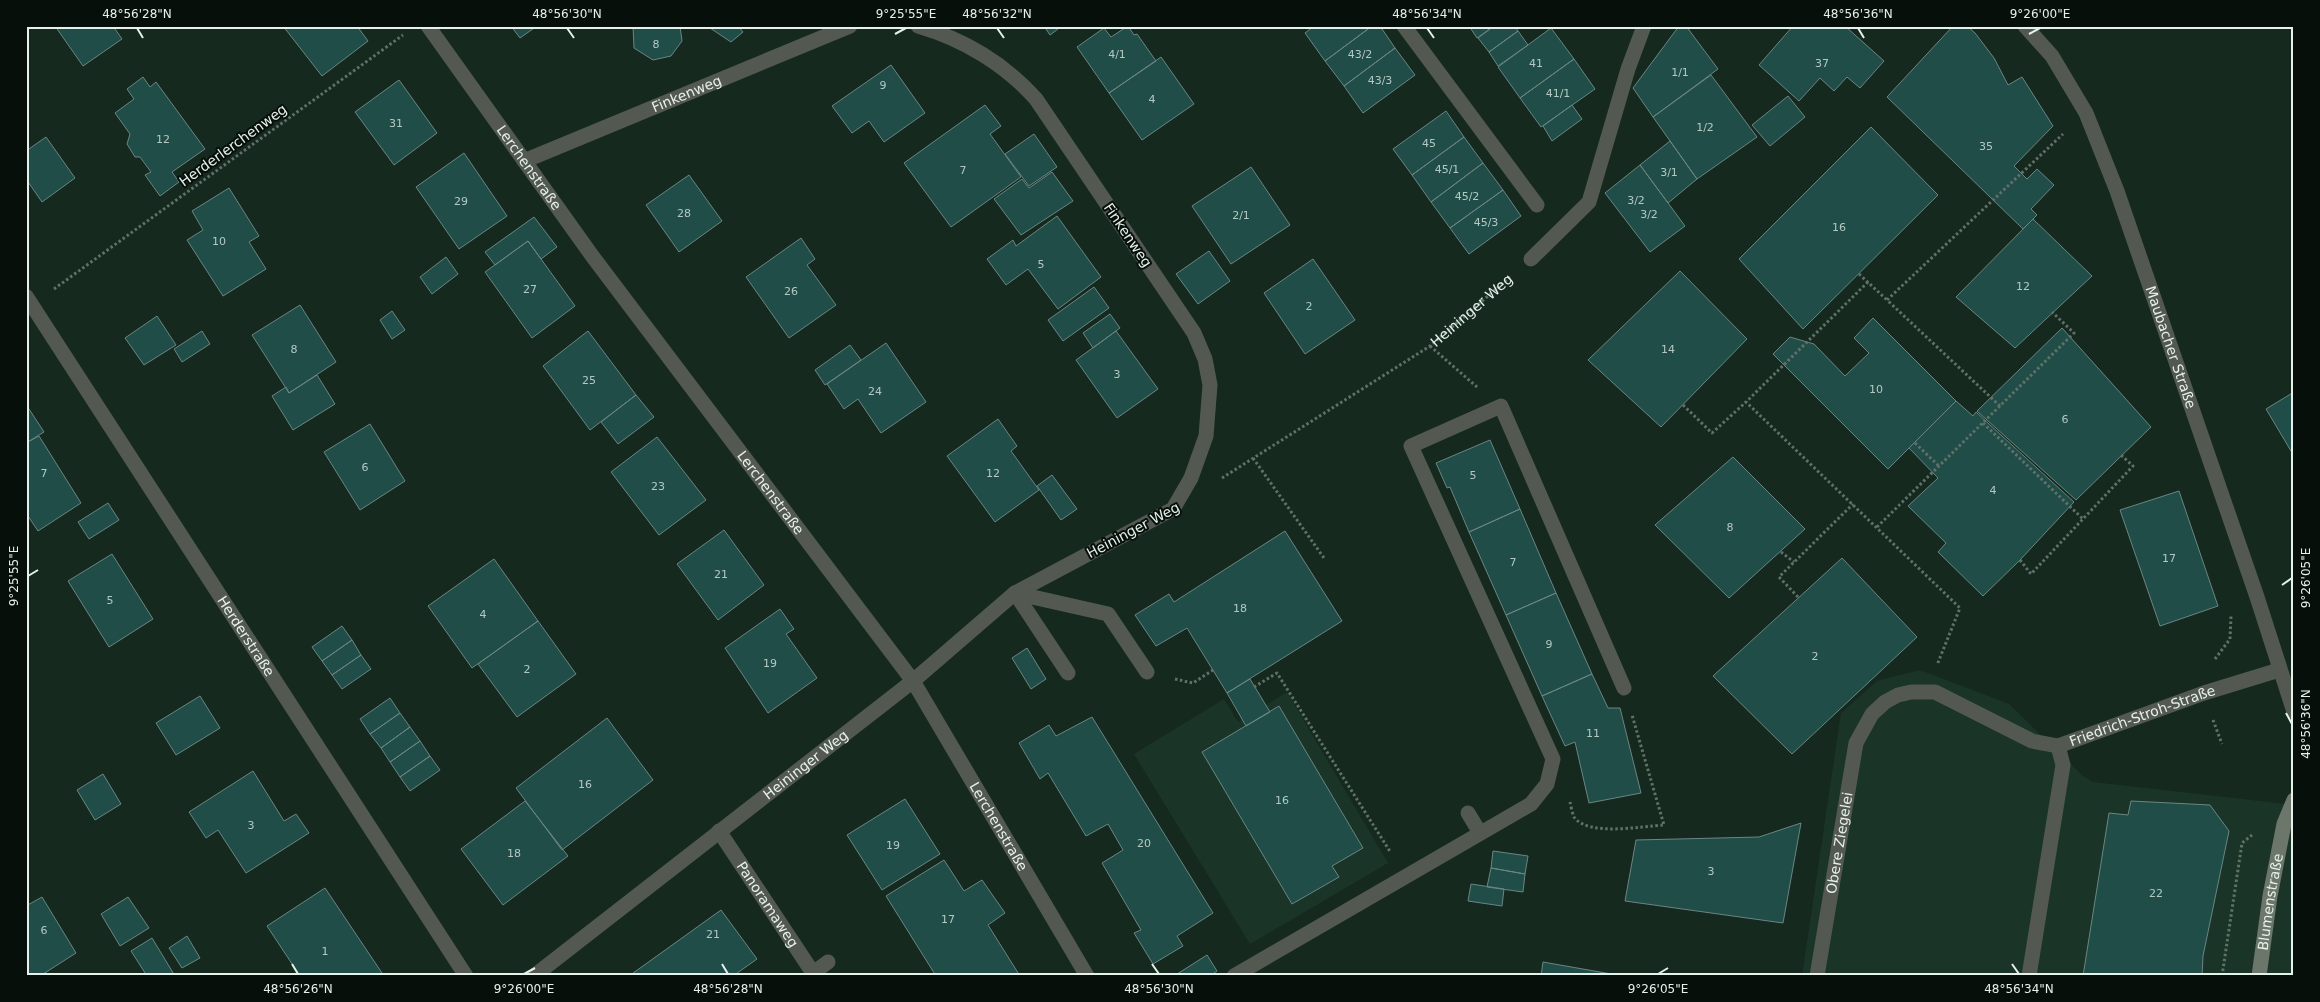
<svg xmlns="http://www.w3.org/2000/svg" width="2320" height="1002" viewBox="0 0 2320 1002" font-family="'DejaVu Sans',sans-serif">
  <style>
    .built { fill: #1a3528 }
    .building { fill: #204d48; stroke: #6b8682 }
    .lines { fill: none; stroke-linecap: round; stroke-linejoin: round }
    .path { stroke: #607168; stroke-width: 3; stroke-dasharray: 2.5 2.5; stroke-linecap: butt }
    .lane { stroke: #535951; stroke-width: 15 }
    .street { stroke: #535951; stroke-width: 15 }
    .secondary { stroke: #6d766a; stroke-width: 15 }
    .ticks { fill: none; stroke: #e5f1ea; stroke-width: 2 }
    .labels { text-anchor: middle; dominant-baseline: central; stroke-width: 4; stroke-linejoin: round; paint-order: stroke }
    .number-label { font-size: 11px; fill: #b4c8c2 }
    .street-label { font-size: 14px; fill: #e5f1ea; stroke: #070f0b }
    .neatline { fill: none; stroke: #e5f1ea; stroke-width: 2 }
    .ticks-label { font-size: 12px; text-anchor: middle; fill: #e5f1ea }
  </style>
  <rect width="100%" height="100%" fill="#15291f"/>
  <path class="built" d="M1920 670 2009 704 2083 776 2093 782 2294 805V976H1802L1841 713 1877 681Z
    M1287 692 1388 863 1250 944 1134 754 1224 699 1238 722Z"/>
  <path class="building" d="M55 26H113L122 39 83 66Z
    M283 26H357L368 41 322 76Z
    M511 26H537L520 38Z
    M633 26H680L682 41 671 56 653 60 634 48Z
    M707 26H738L743 32 731 42Z
    M1044 26H1062L1050 35Z
    M1128 26 1134 35 1137 34 1156 61 1109 93 1077 47 1104 28 1111 37Z
    M1314 26H1372L1325 61 1305 33Z
    M1372 26H1380L1395 48 1344 86 1325 61Z
    M1469 26H1494L1477 38Z
    M1494 26H1515L1518 31 1489 52 1478 38Z
    M1679 26H1686L1718 69 1653 117 1633 88Z
    M1793 26H1845L1884 61 1860 88 1847 77 1834 91 1820 78 1799 101 1759 65Z
    M1953 26H1967L1975 33 1994 58 2008 85 2022 77 2053 126 2014 166 2027 179 2037 169 2054 185 2031 209 2037 215 2023 229 1887 97Z
    M1551 28 1574 59 1520 98 1498 67Z
    M1518 31 1528 45 1498 66 1489 52Z
    M1395 48 1415 75 1363 113 1344 86Z
    M1161 57 1194 104 1142 140 1109 93Z
    M1574 59 1595 89 1541 127 1520 98Z
    M891 65 925 113 884 142 869 121 852 133 832 106Z
    M1711 75 1757 137 1697 179 1653 117Z
    M143 77 150 87 156 82 205 149 172 172 179 182 160 196 145 175 151 172 140 157H135L127 144 130 134 115 113 134 99 127 89Z
    M399 80 437 133 394 165 355 112Z
    M1788 96 1805 117 1770 146 1752 125Z
    M985 105 1001 126 990 134 1021 177 951 227 904 163Z
    M1572 105 1582 119 1552 141 1543 126Z
    M1446 111 1464 137 1412 175 1393 149Z
    M1871 127 1938 195 1803 329 1739 259Z
    M1034 134 1057 167 1029 186 1005 154Z
    M46 137 75 178 42 202 26 179V151Z
    M1464 137 1483 163 1431 202 1412 175Z
    M1670 141 1697 179 1668 203 1640 165Z
    M464 153 507 216 459 249 416 187Z
    M1483 163 1503 190 1450 228 1431 202Z
    M1640 165 1685 226 1650 252 1605 193Z
    M1251 167 1290 225 1231 264 1192 206Z
    M1052 172 1073 201 1021 235 994 199 1022 179 1029 188Z
    M689 175 722 221 679 252 646 205Z
    M229 188 259 236 249 242 266 269 223 296 187 240 203 230 192 211Z
    M1503 190 1521 216 1469 254 1450 228Z
    M1057 216 1101 277 1058 309 1028 269 1006 285 987 259 1013 240 1016 246Z
    M534 217 557 247 541 259 528 241 495 265 485 252Z
    M2033 219 2092 276 2015 348 1956 297Z
    M801 238 815 259 807 265 836 305 789 338 746 277Z
    M528 241 575 306 532 338 485 272Z
    M1209 251 1230 281 1198 304 1176 274Z
    M446 257 458 274 432 294 420 277Z
    M1313 259 1355 320 1305 354 1264 293Z
    M1680 271 1747 339 1661 427 1588 360Z
    M1094 287 1109 308 1063 341 1048 320Z
    M300 305 336 362 289 393 252 335Z
    M392 311 405 330 392 339 380 320Z
    M1110 314 1120 328 1093 348 1083 333Z
    M157 316 176 345 144 365 125 338Z
    M1873 318 1956 401 1888 469 1773 354 1790 337 1814 344 1845 376 1869 353 1854 338Z
    M2062 328 2151 427 2076 500 1977 411Z
    M202 331 210 344 182 362 174 349Z
    M588 331 636 395 590 430 543 366Z
    M1116 331 1158 389 1117 418 1076 360Z
    M886 343 926 402 881 433 858 399 844 409 827 384Z
    M850 345 861 360 825 385 815 370Z
    M317 375 335 404 293 430 272 396 286 387 289 393Z
    M2294 392V456L2266 409Z
    M636 395 654 417 618 444 601 422Z
    M1956 401 1973 416 1976 412 2074 502 2020 560 1983 596 1938 552 1946 543 1908 506 1938 478 1909 448Z
    M27 406 44 432 26 443V407Z
    M998 419 1017 446 1011 451 1039 490 995 522 947 456Z
    M370 424 405 481 360 510 324 452Z
    M39 436 81 503 38 531 26 513V443Z
    M657 437 706 500 659 535 611 472Z
    M1490 440 1520 509 1469 532 1450 487 1447 488 1436 463Z
    M1733 457 1805 529 1729 598 1655 525Z
    M1052 475 1077 509 1061 520 1037 486Z
    M2179 491 2218 606 2160 626 2120 510Z
    M108 503 119 520 89 539 78 522Z
    M1520 509 1556 593 1506 615 1469 532Z
    M724 530 764 585 718 620 677 564Z
    M1285 531 1342 621 1227 693 1187 628 1156 646 1135 615 1169 594 1174 602Z
    M112 554 153 619 109 647 68 581Z
    M1842 558 1917 637 1792 754 1713 676Z
    M494 559 538 621 472 668 428 606Z
    M1556 593 1592 674 1542 696 1506 615Z
    M780 609 794 629 786 634 817 678 768 713 725 648Z
    M538 621 576 674 517 717 478 664Z
    M342 626 352 640 322 661 312 647Z
    M352 640 361 655 332 675 322 661Z
    M1027 648 1046 679 1031 689 1012 658Z
    M361 655 371 669 342 689 332 675Z
    M1592 674 1608 708H1620L1641 793 1589 803 1575 742 1565 746 1542 696Z
    M1250 679 1270 712 1246 726 1227 693Z
    M200 696 220 728 176 755 156 723Z
    M390 698 400 713 370 734 360 719Z
    M1279 706 1363 848 1332 866 1339 877 1292 904 1202 752Z
    M400 713 410 727 381 748 370 734Z
    M1092 717 1213 913 1177 936 1183 946 1153 964 1134 933 1141 930 1102 863 1123 850 1108 824 1086 836 1048 773 1040 779 1019 743 1049 725 1056 736Z
    M607 718 653 780 562 850 516 788Z
    M410 727 420 741 390 762 381 748Z
    M420 741 430 756 400 777 390 762Z
    M430 756 440 770 410 791 400 777Z
    M253 771 284 821 296 814 309 833 246 873 218 830 206 838 189 812Z
    M103 774 121 804 95 820 77 790Z
    M905 799 940 854 882 890 847 835Z
    M525 801 568 856 503 905 461 849Z
    M2131 801 2210 805 2229 831 2203 956 2202 976H2083L2109 813 2128 815Z
    M1801 823 1783 923 1625 901 1636 840 1759 837Z
    M1493 851 1528 856 1525 874 1491 868Z
    M944 860 964 891 982 880 1005 913 988 925 1020 976H936L886 896Z
    M1491 868 1525 874 1523 892 1487 887Z
    M1471 884 1504 889 1502 906 1468 901Z
    M325 888 384 976H300L267 926Z
    M42 897 76 953 40 976H26V906Z
    M128 897 149 928 120 946 101 914Z
    M721 910 757 959 733 976H629Z
    M187 936 200 958 182 968 169 948Z
    M152 938 175 976H147L131 951Z
    M1207 955 1217 971 1210 976H1174Z
    M1543 962 1617 975 1541 976Z"/>
  <g class="lines">
    <g class="path">
      <path d="M1859 274 1887 300"/>
      <path d="M1868 282 1746 402 1960 608 1937 665"/>
      <path d="M54 289 403 35"/>
      <path d="M1430 346 1477 387"/>
      <path d="M1683 405 1712 433 1746 402"/>
      <path d="M2000 406 1887 300 2063 134"/>
      <path d="M1983 423 2083 519"/>
      <path d="M1915 443 1939 466"/>
      <path d="M1253 458 1324 558"/>
      <path id="s1" d="M1222 478 1430 346 1510 277"/>
      <path d="M1877 527 2074 333 2052 312"/>
      <path d="M1781 552 1794 562"/>
      <path d="M2020 560 2031 574 2133 466 2121 455"/>
      <path d="M1798 597 1779 577 1853 504"/>
      <path d="M2215 659 2230 639 2231 616"/>
      <path d="M1175 679 1193 683 1213 670"/>
      <path d="M1254 687 1277 673 1391 853"/>
      <path d="M2213 720 2222 744"/>
      <path d="M1570 802C1571 806 1572 813 1574 817 1588 837 1642 826 1664 825L1632 715"/>
      <path d="M2222 976 2242 843 2252 835"/>
    </g>
    <g class="lane">
      <path d="M1404 26 1537 205"/>
      <path d="M1015 593 1108 614 1147 672"/>
      <path d="M1015 593 1068 673"/>
      <path d="M1468 813 1480 833"/>
      <path id="s2" d="M719 831 815 976"/>
      <path d="M813 973 828 962"/>
      <path d="M1234 976 1531 804 1547 784 1553 759 1411 446 1501 406 1624 688"/>
      <path id="s3" d="M1817 976 1856 743 1872 714 1885 702 1898 695 1911 692H1935L2032 741 2058 746 2204 693 2279 670"/>
      <path d="M2029 976 2063 765 2058 746"/>
    </g>
    <g class="street">
      <path id="s4" d="M428 26 593 257 913 681 1087 976"/>
      <path id="s5" d="M2025 26 2052 56 2086 113 2117 191 2257 597 2294 712"/>
      <path id="s6" d="M524 161 850 26"/>
      <path d="M1531 259 1589 202 1628 69 1644 26"/>
      <path id="s7" d="M26 296 466 976"/>
      <path id="s8" d="M534 976 913 681 1015 593 1173 509 1191 478 1206 436 1210 385 1205 359 1194 333 1036 99C1005 64 963 39 918 26"/>
    </g>
    <path class="secondary" id="s9" d="M2259 976 2270 896 2284 824 2294 800"/>
  </g>
  <path class="ticks" d="M137 28 143 38M567 28 574 38M997 28 1004 38M1427 28 1434 38M1858 28 1864 38M895 34 906 28M2029 34 2040 28M28 576 38 570M2282 585 2292 578M2286 713 2292 724M292 964 298 974M722 964 728 974M1152 964 1159 974M2012 964 2019 974M524 974 535 968M1658 974 1668 968"/>
  <g class="labels">
    <g class="number-label">
      <text x="656" y="44">8</text>
      <text x="1117" y="54">4/1</text>
      <text x="1360" y="54">43/2</text>
      <text x="1536" y="63">41</text>
      <text x="1822" y="63">37</text>
      <text x="1680" y="72">1/1</text>
      <text x="1380" y="80">43/3</text>
      <text x="883" y="85">9</text>
      <text x="1558" y="93">41/1</text>
      <text x="1152" y="99">4</text>
      <text x="396" y="123">31</text>
      <text x="1705" y="127">1/2</text>
      <text x="163" y="139">12</text>
      <text x="1429" y="143">45</text>
      <text x="1986" y="146">35</text>
      <text x="1447" y="169">45/1</text>
      <text x="963" y="170">7</text>
      <text x="1669" y="172">3/1</text>
      <text x="1467" y="196">45/2</text>
      <text x="1636" y="200">3/2</text>
      <text x="461" y="201">29</text>
      <text x="684" y="213">28</text>
      <text x="1649" y="214">3/2</text>
      <text x="1241" y="215">2/1</text>
      <text x="1486" y="222">45/3</text>
      <text x="1839" y="227">16</text>
      <text x="219" y="241">10</text>
      <text x="1041" y="264">5</text>
      <text x="2023" y="286">12</text>
      <text x="530" y="289">27</text>
      <text x="791" y="291">26</text>
      <text x="1309" y="306">2</text>
      <text x="294" y="349">8</text>
      <text x="1668" y="349">14</text>
      <text x="1117" y="374">3</text>
      <text x="589" y="380">25</text>
      <text x="1876" y="389">10</text>
      <text x="875" y="391">24</text>
      <text x="2065" y="419">6</text>
      <text x="365" y="467">6</text>
      <text x="44" y="473">7</text>
      <text x="993" y="473">12</text>
      <text x="1473" y="475">5</text>
      <text x="658" y="486">23</text>
      <text x="1993" y="490">4</text>
      <text x="1730" y="527">8</text>
      <text x="2169" y="558">17</text>
      <text x="1513" y="562">7</text>
      <text x="721" y="574">21</text>
      <text x="110" y="600">5</text>
      <text x="1240" y="608">18</text>
      <text x="483" y="614">4</text>
      <text x="1549" y="644">9</text>
      <text x="1815" y="656">2</text>
      <text x="770" y="663">19</text>
      <text x="527" y="669">2</text>
      <text x="1593" y="733">11</text>
      <text x="585" y="784">16</text>
      <text x="1282" y="800">16</text>
      <text x="251" y="825">3</text>
      <text x="1144" y="843">20</text>
      <text x="893" y="845">19</text>
      <text x="514" y="853">18</text>
      <text x="1711" y="871">3</text>
      <text x="2156" y="893">22</text>
      <text x="948" y="919">17</text>
      <text x="44" y="930">6</text>
      <text x="713" y="934">21</text>
      <text x="325" y="951">1</text>
    </g>
    <g class="street-label">
      <text stroke="none"><textPath href="#s6" startOffset="176">Finkenweg</textPath></text>
      <text transform="translate(233 145) rotate(-36)">Herderlerchenweg</text>
      <text stroke="none"><textPath href="#s4" startOffset="174">Lerchenstraße</textPath></text>
      <text transform="translate(1128 235) rotate(56)">Finkenweg</text>
      <text stroke="none"><textPath href="#s1" startOffset="301">Heininger Weg</textPath></text>
      <text stroke="none"><textPath href="#s5" startOffset="356">Maubacher Straße</textPath></text>
      <text stroke="none"><textPath href="#s4" startOffset="579">Lerchenstraße</textPath></text>
      <text transform="translate(1133 530) rotate(-28)">Heininger Weg</text>
      <text stroke="none"><textPath href="#s7" startOffset="405">Herderstraße</textPath></text>
      <text stroke="none"><textPath href="#s3" startOffset="564">Friedrich-Stroh-Straße</textPath></text>
      <text stroke="none"><textPath href="#s8" startOffset="344">Heininger Weg</textPath></text>
      <text stroke="none"><textPath href="#s4" startOffset="984">Lerchenstraße</textPath></text>
      <text stroke="none"><textPath href="#s3" startOffset="135">Obere Ziegelei</textPath></text>
      <text stroke="none"><textPath href="#s9" startOffset="75">Blumenstraße</textPath></text>
      <text stroke="none"><textPath href="#s2" startOffset="88">Panoramaweg</textPath></text>
    </g>
  </g>
  <rect width="2320" height="1002" fill="none" stroke="#070f0b" stroke-width="55"/>
  <rect x="28" y="28" width="2264" height="946" class="neatline"/>
  <g class="ticks-label">
    <text x="137" y="18">48°56'28"N</text>
    <text x="567" y="18">48°56'30"N</text>
    <text x="906" y="18">9°25'55"E</text>
    <text x="997" y="18">48°56'32"N</text>
    <text x="1427" y="18">48°56'34"N</text>
    <text x="1858" y="18">48°56'36"N</text>
    <text x="2040" y="18">9°26'00"E</text>
    <text transform="translate(14 576) rotate(-90)" y="4">9°25'55"E</text>
    <text transform="translate(2306 578) rotate(-90)" y="4">9°26'05"E</text>
    <text transform="translate(2306 724) rotate(-90)" y="4">48°56'36"N</text>
    <text x="298" y="993">48°56'26"N</text>
    <text x="524" y="993">9°26'00"E</text>
    <text x="728" y="993">48°56'28"N</text>
    <text x="1159" y="993">48°56'30"N</text>
    <text x="1658" y="993">9°26'05"E</text>
    <text x="2019" y="993">48°56'34"N</text>
  </g>
</svg>
